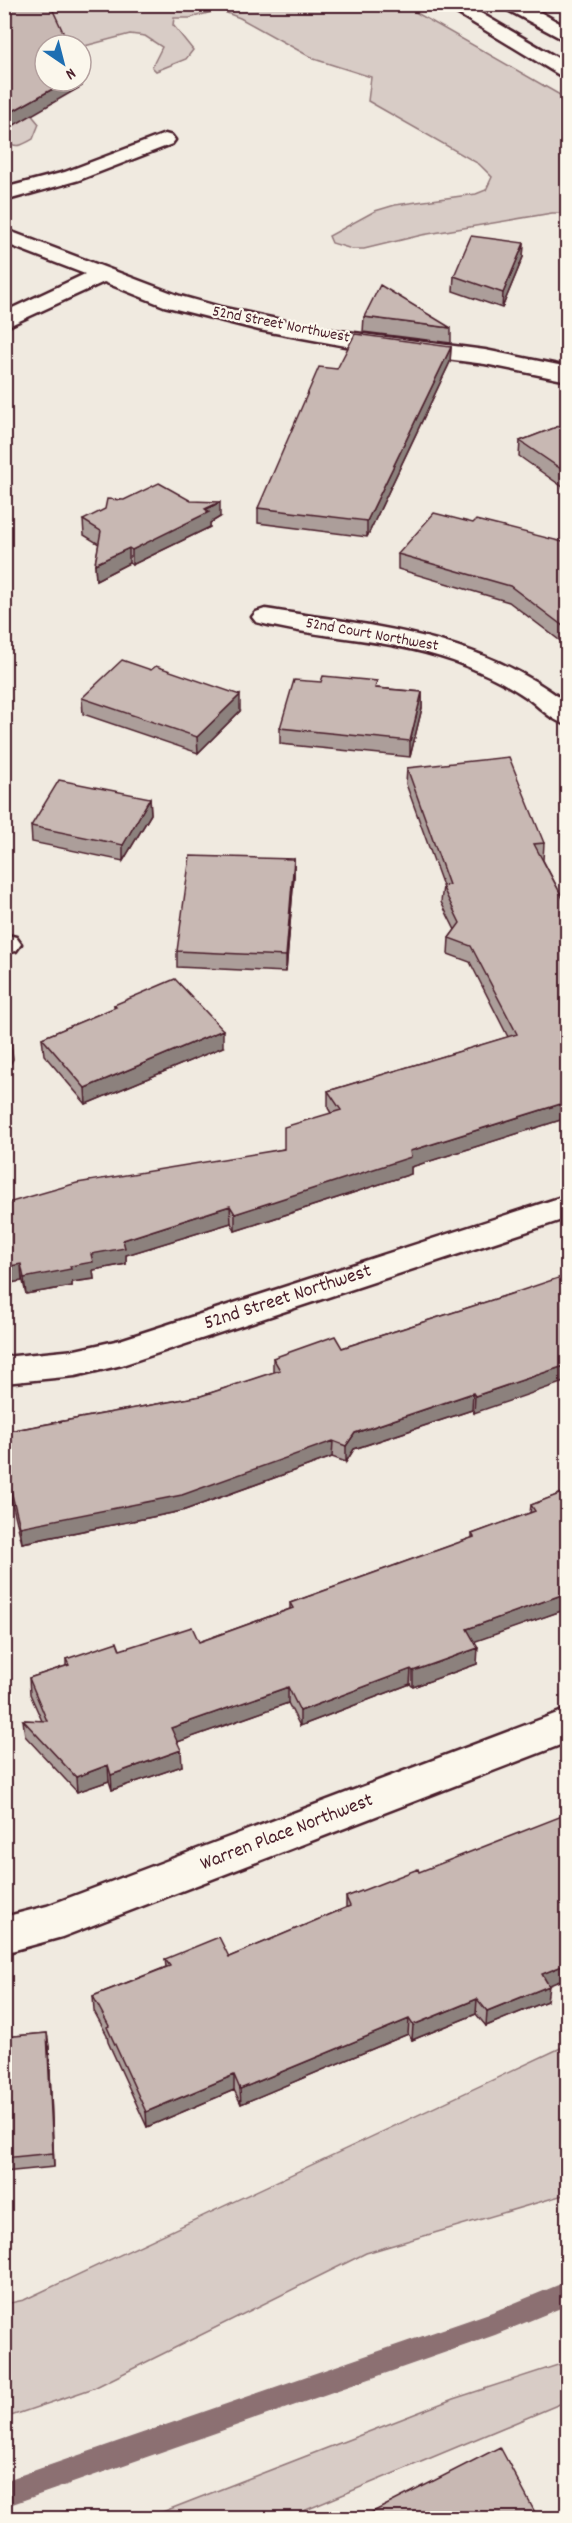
<svg xmlns="http://www.w3.org/2000/svg" width="572" height="2523" viewBox="0 0 572 2523" font-family="Dekko,sans-serif">
  <style>
    .green { fill: #d8ccc6; stroke: #917678; stroke-width: 1.5 }
    .lines { fill: none; stroke-linecap: round; stroke-linejoin: round }
    .stream { fill: #8c6f72; fill-rule: evenodd }
    .street-casing { stroke: #4a1f2b; stroke-width: 5 }
    .secondary-casing { stroke: #4a1f2b; stroke-width: 5 }
    .street { fill: #fbf7ec; fill-rule: evenodd }
    .secondary { fill: #fbf7ec; fill-rule: evenodd }
    .wall { fill: #ac9e9a; stroke: #4a1f2b; stroke-width: 1.5 }
    .shaded-wall { fill: #8c817d; stroke: #4a1f2b; stroke-width: 1.5 }
    .building { fill: #c8b8b3; stroke: #4a1f2b; stroke-width: 1.5 }
    .labels { text-anchor: middle; dominant-baseline: central; stroke-width: 4.5; stroke-linejoin: round; paint-order: stroke }
    .far-street-label { font-size: 16px; fill: #4a1f2b; stroke: #fbf7ec }
    .street-label { font-size: 20px; fill: #4a1f2b; stroke: #fbf7ec }
  </style>
  <rect width="100%" height="100%" fill="#f0eae0"/>
  <filter id="ink" filterUnits="userSpaceOnUse"><feTurbulence type="fractalNoise" baseFrequency=".0167" numOctaves="2"/><feDisplacementMap in="SourceGraphic" scale="12" xChannelSelector="R" yChannelSelector="G"/><feConvolveMatrix kernelMatrix="1 2 1 2 8 2 1 2 1" color-interpolation-filters="sRGB"/></filter>
  <g filter="url(#ink)">
    <path class="green" d="M5 5H403L567 99V213H552L422 235 364 249H352L332 243 329 236 375 211 395 205 476 194 486 190 492 177 479 164 368 101 371 77 314 59 240 18 219 10 190 18H174L173 25 193 50 186 59 156 71 152 67 162 47 145 36 130 34 81 47 45 45Z
      M4 82 39 124 33 139C21 146 16 149 5 140Z
      M567 2045V2194L366 2253 94 2388 5 2418V2304L24 2300Z
      M567 2362V2401L287 2518H147L453 2399Z"/>
    <g class="lines">
      <path class="stream" d="M568 2281V2305L495 2335 4 2507V2481L495 2311Z"/>
      <defs>
        <path id="street" d="M165 134 172 136 175 140 172 144 79 180 4 201V188L65 172Z
          M4 229 180 296 220 307 324 329 485 350 568 367V381L485 364 346 346 259 330 164 306 104 282 4 328V312L85 274 4 243Z
          M265 609C373 626 479 634 568 704V725C551 721 540 707 526 697 504 682 478 670 453 661 389 638 321 639 256 622L252 617 256 612Z
          M4 934 16 937 21 944 16 951 4 953Z
          M568 1195V1218L122 1365 75 1376 4 1383V1357L75 1350 120 1340Z
          M568 1709V1742L62 1937 4 1953V1917L47 1906Z"/>
        <path id="secondary" d="M442 4H465L568 64V78L561 76Z
          M502 4H526L568 28V42L504 8Z"/>
      </defs>
      <use href="#street" class="street-casing"/>
      <use href="#secondary" class="secondary-casing"/>
      <use href="#street" class="street"/>
      <use href="#secondary" class="secondary"/>
    </g>
    <path class="wall" d="M524 243 523 257 502 308 453 291 454 276Z
      M364 317 451 328V343L363 332Z
      M451 347 450 362 367 537 258 523V508L337 369Z
      M567 423V490L519 456 520 441Z
      M220 517 210 523V527L132 565 129 563 96 580 95 564 99 544 84 535 83 520Z
      M473 523 567 543V646L509 602 398 569V554Z
      M377 688 422 692V708L410 757 280 744V728Z
      M82 698 240 711 198 753 83 714Z
      M407 768 544 843 543 860 567 906V1118L411 1167V1174L235 1231 231 1223 126 1255V1264L93 1270 94 1279 72 1282V1286L26 1294 4 1204 284 1149 331 1113 328 1108V1091L508 1037 470 962 448 954 449 938 455 930 441 902 443 886 406 784Z
      M150 798 151 814 123 861 32 842 31 826Z
      M294 859V876L286 972 177 967V951Z
      M114 1005 223 1047 86 1104 44 1055 42 1038 114 1008Z
      M517 1292 474 1413 472 1410 354 1449 346 1462 332 1457 182 1511 22 1543 4 1471V1432L201 1396 273 1373V1358L342 1348Z
      M567 1491V1609L474 1641 477 1664 413 1687 410 1684 300 1726 288 1703 177 1742 182 1766 112 1790 109 1781 77 1792 25 1736 23 1720 42 1721 30 1694 29 1678 66 1666V1659L120 1650 199 1642 290 1609V1603L472 1538V1534L530 1513 531 1505Z
      M419 1872 548 1986 547 2001 486 2026 476 2014 412 2040 408 2034 241 2104 234 2090 147 2127 108 2042 107 2035 94 2011 93 1996 166 1967 165 1959 229 1957 346 1908V1897Z
      M47 2033 49 2047 54 2167 4 2172V2037Z"/>
    <path class="shaded-wall" d="M82 72V86L4 131V116L67 81H81Z
      M524 243 523 257 502 308 503 293Z
      M451 347 450 362 367 537V521Z
      M220 502V517L210 523V527L132 565V550Z
      M129 548V563L96 580 95 564Z
      M422 692V708L410 757V741Z
      M240 695V711L198 753 197 737Z
      M150 798 151 814 123 861V845Z
      M294 859V876L286 972V956Z
      M223 1030V1047L86 1104 85 1088Z
      M11 1042 13 1059 4 1077V1057Z
      M567 1102V1118L411 1167V1174L235 1231V1214L410 1151Z
      M230 1206 231 1223 126 1255V1264L93 1270 94 1279 72 1282V1286L26 1294 24 1278 70 1266 91 1254 123 1240Z
      M21 1264 22 1281 4 1284V1267Z
      M567 1365V1381L474 1413 475 1396Z
      M473 1393 472 1410 354 1449 346 1462V1446L355 1433Z
      M333 1441 332 1457 182 1511 22 1543 20 1527Z
      M567 1593V1609L465 1645 467 1629Z
      M478 1648 477 1664 413 1687V1671Z
      M411 1669 410 1684 300 1726V1711Z
      M288 1687V1703L172 1744 171 1728Z
      M181 1750 182 1766 112 1790 111 1775Z
      M108 1765 109 1781 77 1792 76 1777Z
      M567 1964V1978L540 1989 542 1974Z
      M549 1986 547 2001 486 2026 487 2011Z
      M477 1999 476 2014 412 2040 413 2025Z
      M409 2019 408 2034 241 2104 240 2089Z
      M47 2033 49 2047 54 2167 53 2153Z
      M234 2075V2090L147 2127 146 2112Z"/>
    <path class="building" d="M4 4H50L69 45H45V81H67L4 116Z
      M471 236 524 243 503 293 454 276Z
      M380 285 451 328 364 317Z
      M355 334 451 347 367 521 258 508 319 367 337 369Z
      M567 423V473L520 441Z
      M159 483 191 501 220 502 205 509 209 512 132 550 129 548 95 564 101 531 83 520 105 509 107 499 124 500Z
      M434 513 473 523 476 520 567 543V629L510 586 398 554Z
      M122 660 151 670 156 666 240 695 197 737 82 698Z
      M323 676 377 681 375 688 422 692 410 741 280 728 294 680 321 682Z
      M509 757 544 843 534 844 567 906V1102L410 1151 411 1157 235 1214 230 1206 123 1240 125 1248 91 1254 93 1262 70 1266 71 1269 24 1278 21 1264 4 1267V1204L77 1183 284 1149V1127L341 1110 328 1091 517 1034 471 946 449 938 460 923 442 886 449 885 407 768Z
      M59 780 150 798 123 845 31 826Z
      M190 856 294 859 286 956 177 951Z
      M175 979 223 1030 85 1088 42 1038 116 1007 114 1005Z
      M4 1041 11 1042 4 1057Z
      M567 1275V1365L475 1396 473 1393 355 1433 346 1446 333 1441 182 1495 20 1527 4 1462V1432L201 1396 280 1370 273 1358 335 1336 342 1348 517 1292Z
      M567 1491V1593L467 1629 478 1648 413 1671 411 1669 300 1711 288 1687 171 1728 181 1750 111 1775 108 1765 76 1777 23 1720 47 1721 29 1678 69 1665 66 1659 117 1642 120 1650 192 1627 199 1642 293 1608 290 1603 474 1537 472 1534 535 1511 531 1505Z
      M567 1814V1964L542 1974 549 1986 487 2011 477 1999 413 2025 409 2019 240 2089 234 2075 146 2112 107 2027 109 2026 93 1996 170 1966 165 1959 219 1937 229 1957 350 1906 346 1897 418 1869 419 1872Z
      M47 2033 53 2153 4 2158V2037Z
      M500 2447 538 2518H361Z"/>
  </g>
  <g class="labels">
    <g class="far-street-label">
      <text transform="translate(281 325) rotate(11)">52nd Street Northwest</text>
      <text transform="translate(372 635) rotate(10)">52nd Court Northwest</text>
    </g>
    <g class="street-label">
      <text transform="translate(288 1298) rotate(-18)">52nd Street Northwest</text>
      <text transform="translate(287 1833) rotate(-21)">Warren Place Northwest</text>
    </g>
  </g>
  <rect width="572" height="2523" fill="none" stroke="#fbf7ec" stroke-width="24"/>
  <rect x="12" y="12" width="548" height="2499" fill="none" stroke="#4a1f2b" stroke-width="2" filter="url(#ink)"/>
  <g transform="translate(63 63) rotate(145)"><circle r="28" fill="#fbf7ec" stroke="#b4a19f" stroke-width="1.5"/>
  <path d="M0-4.5L10 22L0 15L-10 22Z" fill="#1f6fb2"/>
  <text y="-9" font-size="16" font-weight="bold" text-anchor="middle" fill="#4a1f2b">N</text>
  </g>
</svg>
